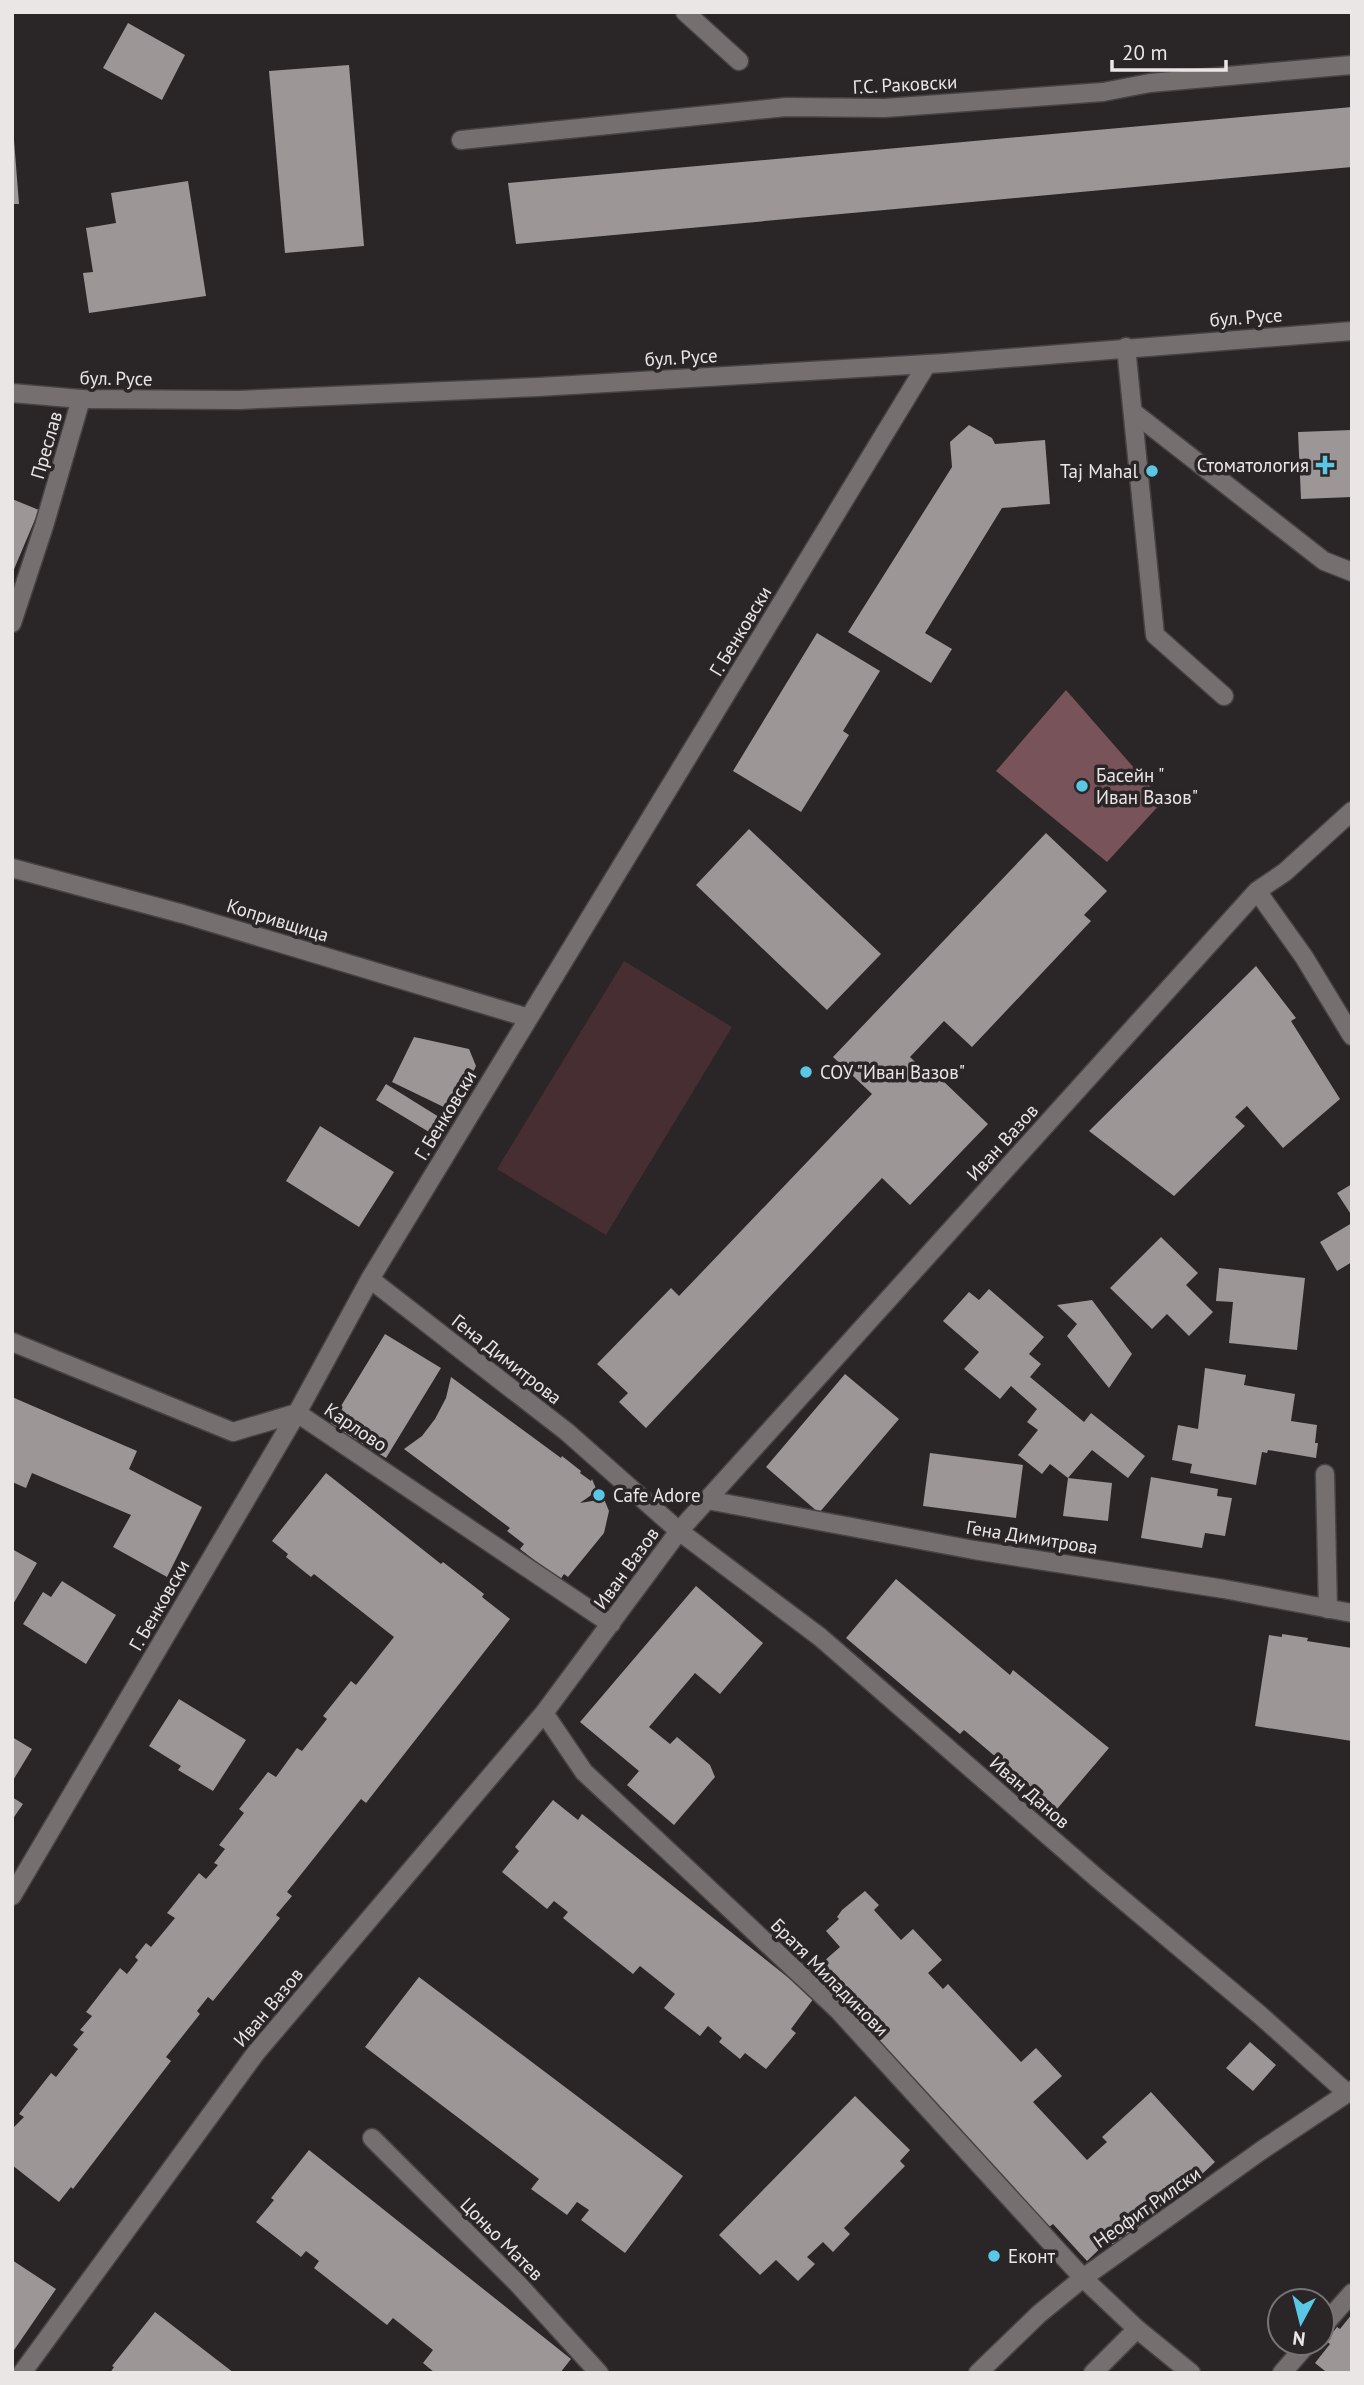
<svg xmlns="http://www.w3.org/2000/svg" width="1364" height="2385" viewBox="0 0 1364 2385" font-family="'PT Sans',sans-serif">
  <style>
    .green { fill: #472e32 }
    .water { fill: #79535a }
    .building { fill: #9c9696 }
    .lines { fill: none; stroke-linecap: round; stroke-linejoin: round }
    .lane-casing { stroke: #474243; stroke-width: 21 }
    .street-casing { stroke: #474243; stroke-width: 21 }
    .secondary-casing { stroke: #474243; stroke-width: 21 }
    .lane { stroke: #756f70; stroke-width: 18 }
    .street { stroke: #756f70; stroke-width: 18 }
    .secondary { stroke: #756f70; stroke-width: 18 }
    .poi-dot { fill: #5ac8e5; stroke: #2a2526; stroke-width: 2.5 }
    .labels { text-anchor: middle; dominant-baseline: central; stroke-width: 7; stroke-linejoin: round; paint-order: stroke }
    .street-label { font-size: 19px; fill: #eae6e6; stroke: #2a2526 }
    .poi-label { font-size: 19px; fill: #eae6e6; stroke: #2a2526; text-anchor: start }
  </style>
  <rect width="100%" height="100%" fill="#2a2526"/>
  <path class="green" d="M624 961 732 1027 606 1235 497 1169Z"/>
  <path class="water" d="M1066 690 1163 801 1107 862 996 771Z"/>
  <path class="building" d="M128 23 185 55 162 100 103 68Z
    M349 65 364 246 285 253 269 71Z
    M1352 107V167L516 244 508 183Z
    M12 140H14L19 204H12Z
    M188 181 206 296 89 313 83 273 93 272 86 228 116 223 111 193Z
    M969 425 992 438 995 444 1045 440 1050 504 1002 508 925 633 952 649 931 683 848 632 952 467 950 442Z
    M1352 430V497L1301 499 1298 432Z
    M12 499 39 510 12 574Z
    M817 633 880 671 843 731 849 735 801 812 733 771Z
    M749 829 881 954 827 1010 696 885Z
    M1046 833 1107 891 1084 915 1091 921 972 1047 944 1021 910 1057 937 1083 940 1078 988 1124 910 1205 882 1178 646 1428 619 1402 628 1393 597 1364 671 1288 679 1296 872 1094 833 1057Z
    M1256 966 1296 1018 1291 1021 1340 1099 1283 1148 1247 1106 1235 1117 1245 1126 1174 1196 1089 1131Z
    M414 1037 469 1049 476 1066 454 1112 392 1082Z
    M386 1084 439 1117 429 1132 376 1100Z
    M320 1126 394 1172 359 1227 286 1181Z
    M1352 1184V1216L1337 1193Z
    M1352 1223V1262L1337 1271 1320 1242Z
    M1161 1237 1198 1273 1186 1285 1213 1312 1189 1336 1167 1314 1152 1329 1110 1288Z
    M1219 1268 1305 1278 1297 1350 1229 1343 1233 1302 1216 1301Z
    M989 1289 1044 1337 1029 1354 1041 1364 1030 1377 1084 1422 1091 1413 1145 1456 1128 1478 1092 1450 1068 1478 1050 1464 1042 1474 1018 1455 1038 1430 1027 1422 1037 1409 1011 1386 1000 1399 964 1369 979 1352 943 1321 969 1292 979 1300Z
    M1092 1300 1132 1354 1109 1388 1067 1336 1077 1324 1057 1305Z
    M385 1334 441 1368 386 1458 330 1424Z
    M1205 1368 1246 1375 1244 1385 1295 1394 1291 1421 1317 1425 1315 1443H1318L1316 1458 1268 1450 1267 1453 1262 1452 1256 1485 1190 1473 1192 1464 1172 1460 1178 1425 1198 1429Z
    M845 1374 899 1419 819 1513 766 1467Z
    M451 1377 561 1458 562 1456 581 1471 580 1473 591 1481 592 1479 597 1491 580 1503 604 1499 609 1511 604 1533 568 1577 564 1574 560 1580 520 1549 524 1544 507 1531 510 1528 404 1449 422 1436 435 1419 446 1398Z
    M12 1397 137 1451 129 1469 202 1507 167 1577 113 1547 131 1515 32 1473 26 1488 12 1482Z
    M930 1453 1023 1465 1016 1518 923 1506Z
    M326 1473 441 1564 443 1562 484 1594 482 1597 510 1619 366 1803 361 1799 287 1892 292 1896 276 1915 280 1918 213 2001 208 1997 197 2011 200 2014 166 2057 171 2061 73 2189 71 2187 59 2202 12 2165V2129L24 2117 19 2114 51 2073 56 2077 78 2049 73 2045 84 2032 80 2030 92 2016 86 2012 120 1968 127 1974 138 1960 135 1957 146 1943 151 1947 175 1918 167 1913 199 1873 206 1879 218 1865 214 1863 225 1849 219 1845 244 1813 239 1809 268 1772 276 1777 297 1748 302 1751 327 1719 323 1716 351 1681 356 1685 394 1637 314 1574 311 1577 286 1557 288 1554 272 1541Z
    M1151 1477 1218 1489 1217 1496 1232 1498 1225 1536 1205 1533 1202 1548 1141 1538Z
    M1068 1478 1112 1483 1108 1521 1063 1516Z
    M12 1549 37 1563 12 1606Z
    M896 1579 1010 1675 1013 1670 1109 1748 1057 1809 964 1730 960 1734 846 1638Z
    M62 1581 116 1615 86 1664 23 1624 43 1592 51 1597Z
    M696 1586 763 1643 720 1694 695 1673 649 1727 670 1744 677 1737 710 1765 715 1777 674 1825 627 1785 639 1771 580 1722Z
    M1282 1634 1308 1638 1307 1641 1352 1648V1741L1255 1726 1269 1635 1282 1637Z
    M179 1699 246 1740 213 1791 178 1770 181 1766 149 1746Z
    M12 1737 32 1749 12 1782Z
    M12 1797 23 1804 12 1820Z
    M553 1800 578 1820 582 1814 814 1998 791 2029 796 2033 766 2069 745 2053 740 2059 719 2042 722 2038 708 2026 700 2036 664 2008 675 1994 640 1966 633 1974 563 1918 568 1912 554 1901 547 1909 502 1872 519 1851 515 1847Z
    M865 1891 879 1905 874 1910 901 1940 913 1929 942 1960 928 1973 943 1989 948 1984 1021 2062 1036 2048 1062 2076 1033 2102 1087 2160 1107 2142 1102 2137 1151 2092 1215 2162 1170 2204 1167 2201 1116 2248 1109 2240 1087 2261 1053 2224 1049 2227 878 2041 882 2038 879 2035 877 2036 815 1969 840 1947 826 1931 839 1919 837 1917 842 1910Z
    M419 1977 683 2176 625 2253 581 2220 589 2210 577 2202 567 2215 531 2189 539 2179 365 2047Z
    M1250 2042 1276 2065 1253 2091 1226 2068Z
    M855 2096 910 2150 900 2161 905 2166 844 2228 850 2234 833 2252 823 2242 807 2257 815 2264 798 2281 776 2260 760 2275 719 2235Z
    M309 2150 571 2359 560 2373H435L423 2363 433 2350 393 2318 387 2325 314 2268 319 2261 306 2251 301 2257 256 2222 274 2200 271 2198Z
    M12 2260 56 2289 12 2353Z
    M155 2312 234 2373H110L114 2367 112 2366Z
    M1352 2314V2373H1323L1325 2371 1315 2363 1330 2344 1326 2341 1337 2327 1340 2329Z"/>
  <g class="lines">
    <defs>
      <path id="lane" d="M1126 347 1155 635 1224 696
        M1325 1474 1328 1609
        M1083 2278 1137 2329 1191 2373
        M1322 2327 1352 2293
        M1093 2373 1137 2329
        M1282 2373 1308 2343"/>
      <path id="street" d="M685 12 739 61
        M461 140 786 107 885 108 1103 92 1150 83 1352 65
        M1133 412 1324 561 1352 572
        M12 623 44 526 81 399
        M12 868 183 914 529 1018
        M1257 891 1304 957 1352 1036
        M370 1279 567 1432 679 1531 820 1637 1098 1879 1260 2015 1347 2093
        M12 1342 233 1432 297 1413 611 1624
        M707 1500 974 1550 1224 1589 1352 1613
        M544 1713 584 1772 838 2010 1083 2278
        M12 1896 297 1413 370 1279 927 364
        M372 2138 517 2283 599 2373
        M22 2373 255 2054 544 1713 679 1531 1257 891 1285 872 1352 811
        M978 2373 1039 2314 1083 2278 1262 2150 1352 2090"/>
      <path id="secondary" d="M12 393 81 399 239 400 538 387 945 363 1352 331"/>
    </defs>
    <use href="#lane" class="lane-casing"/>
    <use href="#street" class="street-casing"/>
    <use href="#secondary" class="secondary-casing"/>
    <use href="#lane" class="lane"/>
    <use href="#street" class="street"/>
    <use href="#secondary" class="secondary"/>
  </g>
  <g class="poi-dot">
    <path d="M1321.5 454.5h7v7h7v7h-7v7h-7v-7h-7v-7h7z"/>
    <circle cx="1152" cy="471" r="7"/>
    <circle cx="1082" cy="786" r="7"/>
    <circle cx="806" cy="1072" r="7"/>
    <circle cx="599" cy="1495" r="7"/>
    <circle cx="994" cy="2256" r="7"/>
  </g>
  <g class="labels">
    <g class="street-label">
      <text transform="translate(905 84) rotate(-3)">Г.С. Раковски</text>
      <text transform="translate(1246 317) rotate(-4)">бул. Русе</text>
      <text transform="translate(681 357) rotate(-3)">бул. Русе</text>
      <text transform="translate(116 378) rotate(1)">бул. Русе</text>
      <text transform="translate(46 445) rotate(-74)">Преслав</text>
      <text transform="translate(740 631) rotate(-59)">Г. Бенковски</text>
      <text transform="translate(278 920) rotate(17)">Копривщица</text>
      <text transform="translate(445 1115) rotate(-59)">Г. Бенковски</text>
      <text transform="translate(1002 1142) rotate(-48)">Иван Вазов</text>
      <text transform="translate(507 1359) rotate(38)">Гена Димитрова</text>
      <text transform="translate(356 1427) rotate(34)">Карлово</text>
      <text transform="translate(1032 1537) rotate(9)">Гена Димитрова</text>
      <text transform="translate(626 1568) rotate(-54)">Иван Вазов</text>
      <text transform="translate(159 1605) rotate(-60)">Г. Бенковски</text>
      <text transform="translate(1030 1792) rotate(41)">Иван Данов</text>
      <text transform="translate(830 1977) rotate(45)">Братя Миладинови</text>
      <text transform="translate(268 2007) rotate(-50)">Иван Вазов</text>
      <text transform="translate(1147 2207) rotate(-35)">Неофит Рилски</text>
      <text transform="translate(502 2239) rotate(45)">Цоньо Матев</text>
    </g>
    <g class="poi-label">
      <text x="1309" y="465" text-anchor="end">Стоматология</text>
      <text x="1138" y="471" text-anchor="end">Taj Mahal</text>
      <text x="1096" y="775">Басейн "<tspan x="1096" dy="22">Иван Вазов"</tspan></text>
      <text x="820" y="1072">СОУ "Иван Вазов"</text>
      <text x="613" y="1495">Cafe Adore</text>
      <text x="1008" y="2256">Еконт</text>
    </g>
  </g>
  <rect width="1364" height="2385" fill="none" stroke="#eae6e6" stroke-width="28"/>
  <g transform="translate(1301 2322) rotate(187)"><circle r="33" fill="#2a2526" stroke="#777273" stroke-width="2"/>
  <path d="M0-5L12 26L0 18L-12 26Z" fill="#5ac8e5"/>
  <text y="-10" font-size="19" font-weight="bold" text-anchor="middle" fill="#eae6e6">N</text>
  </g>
  <path d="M1112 60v10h114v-10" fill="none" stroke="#eae6e6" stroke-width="3.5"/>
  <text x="1122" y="60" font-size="21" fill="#eae6e6" stroke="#2a2526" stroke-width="5" paint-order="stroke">20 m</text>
</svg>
